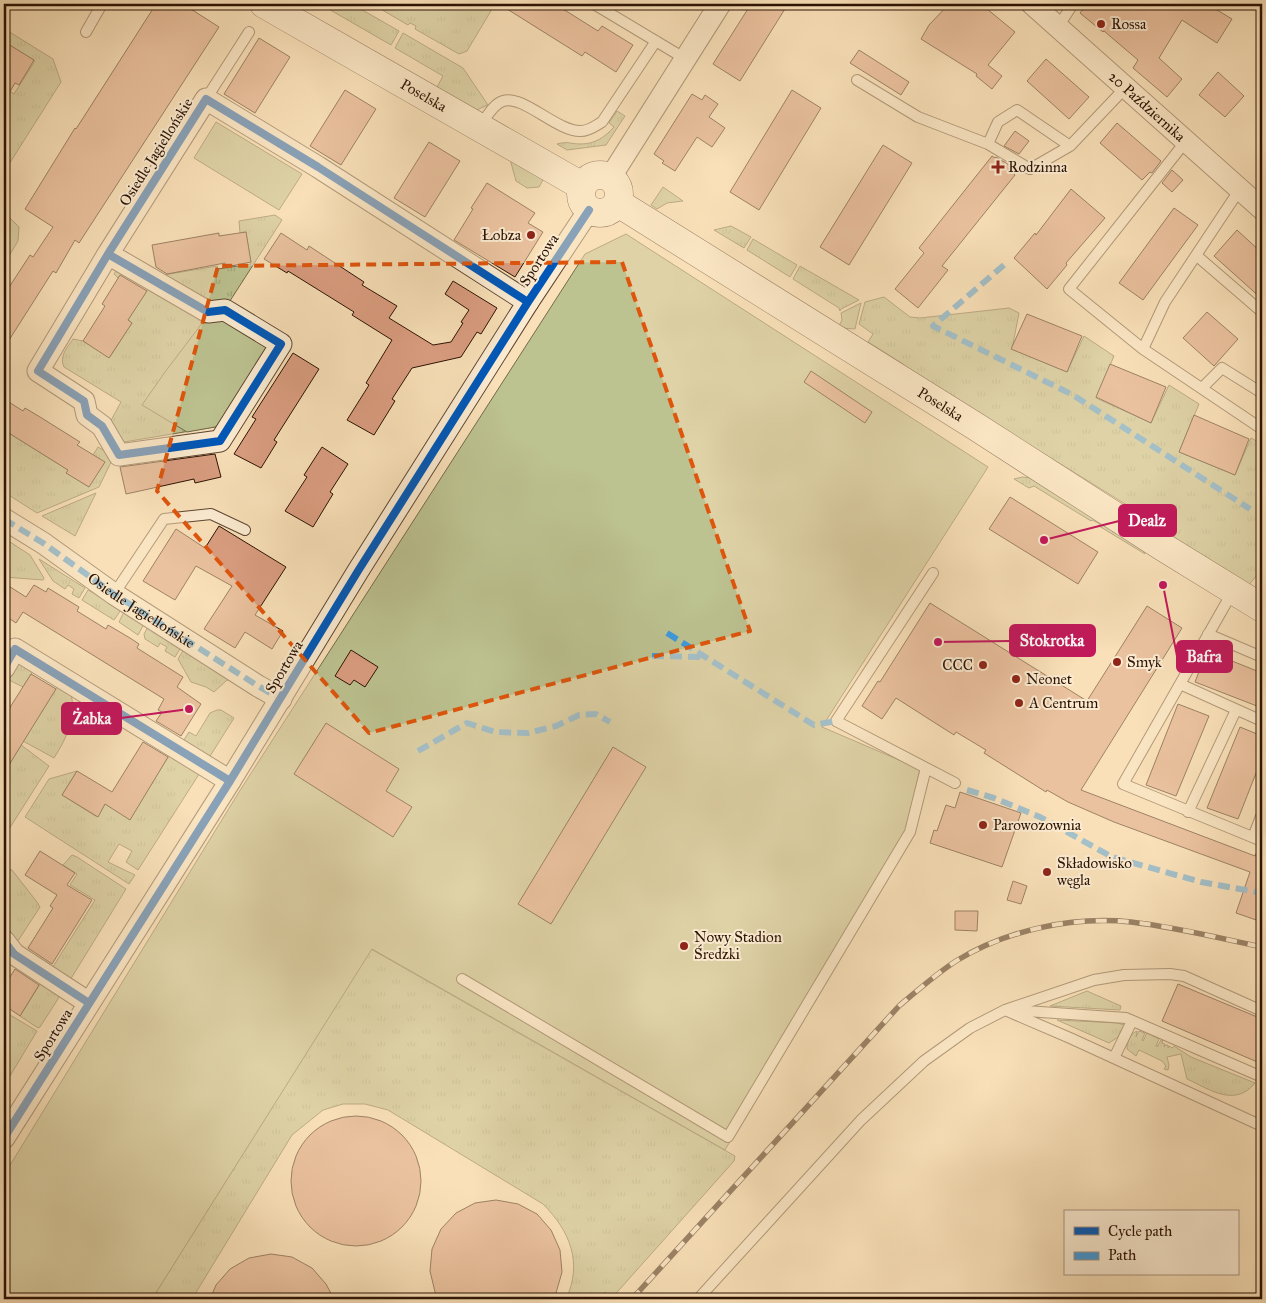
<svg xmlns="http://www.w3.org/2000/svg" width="1266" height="1303" viewBox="0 0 1266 1303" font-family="'IM FELL Great Primer',serif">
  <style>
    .grass { fill: url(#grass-tufts); stroke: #746a4a }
    .park { fill: #bcc290; stroke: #746a4a }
    .building { fill: #da9d80; stroke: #2b1203 }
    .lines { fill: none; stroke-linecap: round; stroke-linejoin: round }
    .lane-casing { stroke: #5e4630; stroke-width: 12 }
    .street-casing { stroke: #5e4630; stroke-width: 23 }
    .secondary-casing { stroke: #2b1203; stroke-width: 29 }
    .lane { stroke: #fbebd1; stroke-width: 10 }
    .street { stroke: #fbebd1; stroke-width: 21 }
    .secondary { stroke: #fbebd1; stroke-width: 28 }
    .rail-casing { stroke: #2b1203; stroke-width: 5.5 }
    .rail { stroke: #fbebd1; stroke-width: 4; stroke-dasharray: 11; stroke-linecap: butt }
    .quiet { stroke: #3d9add; stroke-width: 6; stroke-dasharray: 12 6; stroke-linecap: butt }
    .cycleway-casing { stroke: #fbebd1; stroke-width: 11 }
    .cycleway { stroke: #0057b8; stroke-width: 8 }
    .marked { fill: none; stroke: #df550c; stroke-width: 4; stroke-dasharray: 10 6; stroke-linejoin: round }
    .poi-dot { fill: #8f2418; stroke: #fbebd1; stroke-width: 2 }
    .labels { text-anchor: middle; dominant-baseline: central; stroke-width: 4; stroke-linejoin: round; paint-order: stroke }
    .poi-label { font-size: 15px; fill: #2b1203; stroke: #fbebd1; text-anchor: start }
    .street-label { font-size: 15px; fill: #2b1203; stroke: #fbebd1 }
    .leader { fill: none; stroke: #c2185b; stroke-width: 2 }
    .callout-dot { fill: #c2185b; stroke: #fbebd1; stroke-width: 2 }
    .callout { fill: #c2185b; stroke: #c2185b; stroke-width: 2 }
    .callout-label { font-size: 16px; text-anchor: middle; font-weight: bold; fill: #fff }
  </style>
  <defs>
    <pattern id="grass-tufts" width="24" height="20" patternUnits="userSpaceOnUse" patternTransform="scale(1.25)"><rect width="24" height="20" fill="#bcc290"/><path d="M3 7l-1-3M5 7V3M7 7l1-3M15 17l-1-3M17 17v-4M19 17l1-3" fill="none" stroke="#a2a67b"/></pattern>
  </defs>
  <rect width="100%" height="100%" fill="#f9e0b8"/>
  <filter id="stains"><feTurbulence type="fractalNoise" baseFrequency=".004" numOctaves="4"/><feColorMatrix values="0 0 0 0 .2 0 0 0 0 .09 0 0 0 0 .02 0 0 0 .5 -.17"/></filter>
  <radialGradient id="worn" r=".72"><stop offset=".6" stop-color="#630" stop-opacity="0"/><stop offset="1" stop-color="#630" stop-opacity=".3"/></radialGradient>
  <path class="grass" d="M320 4H352L399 31 391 45Z
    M372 4H371H495L467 51 459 54 415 29 416 26 410 23 408 25Z
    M8 31 53 59 61 82 4 172V104L11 92 14 94 35 61 8 44 4 43V32Z
    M403 33 463 68 488 105 474 111 435 91 443 76 395 48Z
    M617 111 625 116 606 145 567 150 557 144C568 141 571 144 581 144 595 144 605 137 614 127L609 123Z
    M510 159 545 176 539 187 527 188 516 181Z
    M663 187 683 201 667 203 657 209 651 205Z
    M4 215 8 216 19 227 18 241 4 264Z
    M275 215 282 220 228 304 210 308 158 276 217 266 218 269 251 264 246 232 240 233 239 221Z
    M731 226 751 237 744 248 714 230Z
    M753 239 797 265 790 277 747 250Z
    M119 266 206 318 226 425 118 443 109 424 121 402 64 367C59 356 67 348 73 339L83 341 110 357 132 323 128 320 149 287 123 271 119 279 114 274Z
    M800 266 859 300 841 309 840 311 839 308 793 279Z
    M884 297 910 317 920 318 1009 308 1019 313 1012 349 1067 372 1084 336 1114 356 1096 398 1151 423 1169 385 1199 404 1179 452 1235 475 1251 438 1262 444V575L1259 573 1247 587 1191 552 1164 528 983 416 915 378 903 364 868 342 873 334 859 324 865 302Z
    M861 303 855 329 841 328 839 326 842 320 841 313Z
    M4 430 68 470 67 473 89 487 93 455 98 447 113 456V458L99 487 37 513 4 492Z
    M1023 477 1030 478 1140 545 1145 554 1099 526 1100 524 1092 520 1091 521 1034 486 1029 488 1014 479Z
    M96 493 75 536 42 516Z
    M4 538 30 555 44 578 43 580 4 577Z
    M39 559 85 588 79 598 72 594 74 589 68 585 65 589 53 581Z
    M88 590 121 610 114 620 82 600Z
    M124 612 144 624 138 635 119 622Z
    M148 627 181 647 175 657 165 651 167 647 160 643 158 647 145 639 144 634Z
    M184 649 229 680H227L214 692 206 687 191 682 178 659Z
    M20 661 33 671 23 687 5 678Z
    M57 687 70 691C78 716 67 737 54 758L23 741Z
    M217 710H221L234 718 207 761 180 746 189 732 196 736 210 713Z
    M21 745 49 766 4 837V773Z
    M170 754 201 771 138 870 126 862 132 851 119 844 108 862 135 875 129 884 25 817 49 779 77 771 62 795 97 817 105 804 130 819Z
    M72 855 77 857 126 889 67 985 49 973 95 900 70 885 77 874 63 865Z
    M4 868 12 870 37 902 40 907 14 947 4 933Z
    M371 949 735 1156 734 1161 611 1299H608L610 1297 605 1292 598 1299H566C583 1263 570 1231 543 1204L388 1110 365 1104H343L323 1110 292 1135 192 1299H152Z
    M42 981 59 994 58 999 40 1027 38 1028 20 1016Z
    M1087 991 1121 1006 1120 1010 1050 1006Z
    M5 1012 37 1031 4 1086V1014Z
    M1057 1020 1118 1023 1124 1025 1118 1037 1109 1043Z
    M1137 1031 1136 1037 1139 1031 1145 1033 1142 1040 1143 1041 1147 1033 1159 1039 1156 1046 1157 1047 1161 1040H1163L1162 1043 1165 1044 1164 1047 1166 1045H1168V1048L1169 1046 1172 1048 1174 1046 1191 1057 1255 1083C1235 1108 1209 1089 1187 1079L1181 1054 1167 1057 1169 1065 1168 1070 1164 1069 1166 1066 1162 1061 1139 1050 1136 1056 1127 1049C1127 1042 1130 1034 1137 1031Z"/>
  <path class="park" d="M216 122 302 174 279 210 194 158Z
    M626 234 988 467 822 727 920 769 901 853 725 1150 372 949 152 1299H4V1175L239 792 585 254Z
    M222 315 273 345 226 425 187 432 142 405 165 372 206 318Z"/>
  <path class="building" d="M156 4H183L219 27 79 243 75 240 56 273 53 271 4 348V295L30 255 33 257 53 227 25 209 75 128 76 129Z
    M499 4H555L598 31 602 26 633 45 616 72 585 52 582 56Z
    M751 4H788L740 81 713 64Z
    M949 4H981L1015 32 988 65 1002 76 992 89 976 76 977 74 921 39 929 25Z
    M1087 4H1207L1232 19 1217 43 1182 20 1159 58 1182 79 1167 97 1133 68 1138 60 1104 31 1103 32 1080 13Z
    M259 38 290 57 255 113 224 94Z
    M8 44 34 60 19 85 15 83 4 102V51Z
    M859 50 909 82 901 95 850 63Z
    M1046 59 1089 97 1069 119 1027 81Z
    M1218 72 1244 96 1225 117 1199 95Z
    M345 90 376 109 341 165 310 146Z
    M792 90 821 108 759 210 730 192Z
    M692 94 702 100 705 95 718 104 709 117 725 128 712 147 697 137 675 171 662 163 664 161 654 154Z
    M1117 123 1161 161 1152 173 1150 172 1142 180 1100 143Z
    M1015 131 1029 141 1019 154 1004 146Z
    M429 142 460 161 425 217 394 198Z
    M883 145 912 163 849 265 820 247Z
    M992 156 995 158 996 157 1011 166 1008 169 1015 175 942 266 948 270 918 308 895 289 924 253 919 248Z
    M1172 170 1183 180 1172 192 1162 183Z
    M487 183 535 213 528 223 543 232 515 277 454 240 473 209 471 208Z
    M1071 189 1105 218 1066 263 1067 265 1047 289 1014 258 1035 233 1036 235Z
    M1174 208 1198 225 1143 300 1119 283Z
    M1237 230 1262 253V299L1214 256Z
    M246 232 251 262 226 267 225 263 167 274 156 267 152 245 219 233V236Z
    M281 233 307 250 309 246 364 282 362 285 397 306 389 318 433 345 451 342 463 323 461 322 469 310 445 294 453 281 497 308 481 334 477 332 461 357 412 368 392 399 395 401 374 435 347 420 369 385 366 383 392 340 352 315 354 312 288 271 287 273 264 259Z
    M120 275 147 291 128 320 132 323 109 358 83 341 105 306 102 304Z
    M1207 312 1238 339 1214 366 1183 338Z
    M1027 314 1082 336 1067 372 1011 349Z
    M293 353 319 369 274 440 277 442 261 468 234 454 256 419 252 417Z
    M1110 364 1166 387 1151 423 1096 397Z
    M811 371 872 412 865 423 804 382Z
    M4 399 23 411 25 408 40 417 80 442 77 445 105 462 89 487 66 473 68 470 4 430Z
    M1194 415 1249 439 1235 475 1179 452Z
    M322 447 348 464 330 492 333 494 313 527 285 511 307 477 304 475Z
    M215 454 221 477 195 483 194 479 126 494 120 467Z
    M1010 497 1098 552 1078 584 989 529Z
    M219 526 286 567 255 615 283 631 272 649 245 632 235 648 204 629 232 586 196 566 175 600 143 581 176 529 205 548Z
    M4 583 26 597 34 585 46 592 48 588 79 607 77 611 106 629 108 625 130 638 139 644 137 648 183 677 177 687 201 704 181 736 156 721 162 712 158 710 164 699 23 612 16 623 4 615Z
    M930 603 1087 701 1147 606 1182 628 1081 790 1255 856 1259 847 1262 848V922L1236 913 1250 872 1114 822 1068 802 1047 790 1046 792 984 753 986 750 956 732 954 735 896 698 882 719 862 706 878 681 880 682Z
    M351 650 378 667 365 687 354 680 350 685 335 676Z
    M1207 651 1262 673V708L1195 682Z
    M31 674 56 689 4 773V717Z
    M1178 704 1209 716 1176 796 1146 785Z
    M326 723 399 769 386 791 412 807 393 837 294 774Z
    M1240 727 1262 736V758L1238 819 1207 808Z
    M143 742 168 757 130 820 105 804 98 817 62 795 77 771 112 792Z
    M613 747 646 767 551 924 518 904Z
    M960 792 1021 813 1002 867 930 843 934 830 937 831 946 805 955 808Z
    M40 851 75 873 67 885 92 900 52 964 28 948 53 908 50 906 57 895 25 875Z
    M1013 881 1027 886 1021 904 1007 900Z
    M955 911H978L977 931 955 930Z
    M15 969 39 985 20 1016 4 1005V973L10 977Z
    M1178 984 1262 1019V1064L1162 1021Z
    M291 1181a65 65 0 1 1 130 0a65 65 0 1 1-130 0Z
    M496 1200 518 1204 537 1214 551 1230 560 1250 562 1272 556 1293 552 1299H440L435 1292 430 1271 432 1249 441 1229 456 1213 475 1203Z
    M271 1254 292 1257 312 1268 326 1284 334 1299H210L216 1285 230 1269 249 1258Z"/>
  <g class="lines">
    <defs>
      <path id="lane" d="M594 4 684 58
        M1058 27 1073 4
        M86 32 102 4
        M857 80 918 117 988 144
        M206 99 249 32
        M480 126C486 118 493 104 503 101 523 94 557 132 581 131 589 131 595 126 602 122L656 41
        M1070 146 1017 110 998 122 988 144 1030 169 1070 146 1126 87
        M1240 189 1165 302 1143 349 1262 429
        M1197 256 1262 312
        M1143 349 1069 289 1186 141
        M1202 388 1222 368 1262 393
        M933 573 836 721 955 783
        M1233 591 1123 784 1262 841
        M114 594 164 519 211 514 245 530
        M1208 634 1262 657
        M1180 684 1262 721
        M1188 812 1236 710
        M1253 837 1262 814
        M462 979 728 1137 910 832 926 768
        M1005 1010 1070 1038 1262 1126
        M1013 1010 1126 1018 1262 1077
        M1114 1058 1132 1021
        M698 1299 861 1120 924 1061 970 1028 1005 1010 1094 980 1124 975 1170 974 1184 976 1262 1011"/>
      <g id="street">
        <path id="s1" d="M1032 4 1262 209"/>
        <path d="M610 178 720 4"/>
        <path d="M108 254 208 312 225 310 281 344 220 441 119 455 102 426 87 415 84 401 38 371 108 254 206 99 318 167 528 302"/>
        <path id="s2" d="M4 519 43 543 114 594 258 686 281 699"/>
        <path d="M4 668 15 649 230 781"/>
        <path d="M4 941 14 954 89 1003"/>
        <path d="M4 1138 230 781 358 571 528 302 589 210"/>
      </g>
      <g id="secondary">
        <path id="s3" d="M264 4 582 186"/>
        <circle cx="600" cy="194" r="19"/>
        <path id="s4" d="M618 203 975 426 1163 547 1262 608"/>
      </g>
    </defs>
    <use href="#lane" class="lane-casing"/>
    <use href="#street" class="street-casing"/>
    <use href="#secondary" class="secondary-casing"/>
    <use href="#lane" class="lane"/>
    <use href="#street" class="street"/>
    <use href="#secondary" class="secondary"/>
    <defs>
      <path id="rail" d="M632 1299 899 1006C918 990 936 974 956 961 1007 930 1072 916 1131 922 1175 927 1219 938 1262 947"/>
    </defs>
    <use href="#rail" class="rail-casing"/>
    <use href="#rail" class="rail"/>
    <path class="quiet" d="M1004 265 933 326 1073 395 1250 509
      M4 519 43 543 114 594 258 686 281 699
      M667 633 814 725 836 721
      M652 656 706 657
      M418 751 467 723 495 732 528 733 556 726 579 715 596 714 610 722
      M967 790 994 798 1040 817 1112 857 1201 882 1262 893"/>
    <defs>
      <path id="cycleway" d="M108 254 208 312 225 310 281 344 220 441 119 455 102 426 87 415 84 401 38 371 108 254 206 99 318 167 528 302
        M4 668 15 649 230 781
        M4 941 14 954 89 1003
        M4 1138 230 781 358 571 528 302 589 210"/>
    </defs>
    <use href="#cycleway" class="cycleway-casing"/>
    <use href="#cycleway" class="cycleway"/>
  </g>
  <path d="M0 0H1266V1303H0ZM622 262 750 631 369 733 157 491 218 266Z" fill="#f9e0b8" fill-opacity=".55" fill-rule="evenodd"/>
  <path class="marked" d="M622 262 750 631 369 733 157 491 218 266Z"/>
  <g class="poi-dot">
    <circle cx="1101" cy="24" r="5"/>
    <path d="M995.5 159.5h5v5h5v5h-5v5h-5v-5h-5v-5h5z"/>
    <circle cx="531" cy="235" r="5"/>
    <circle cx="1117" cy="662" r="5"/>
    <circle cx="983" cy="665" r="5"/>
    <circle cx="1016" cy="679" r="5"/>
    <circle cx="1019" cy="703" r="5"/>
    <circle cx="983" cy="825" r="5"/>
    <circle cx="1047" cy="872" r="5"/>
    <circle cx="684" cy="946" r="5"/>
  </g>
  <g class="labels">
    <g class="poi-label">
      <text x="1111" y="24">Rossa</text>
      <text x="1008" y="167">Rodzinna</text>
      <text x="521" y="235" text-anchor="end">Łobza</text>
      <text x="1127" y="662">Smyk</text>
      <text x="973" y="665" text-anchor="end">CCC</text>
      <text x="1026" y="679">Neonet</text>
      <text x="1029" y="703">A Centrum</text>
      <text x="993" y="825">Parowozownia</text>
      <text x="1057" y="863">Składowisko<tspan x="1057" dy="17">węgla</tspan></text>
      <text x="694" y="937">Nowy Stadion<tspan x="694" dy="17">Średzki</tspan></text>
    </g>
    <g class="street-label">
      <text stroke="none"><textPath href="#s3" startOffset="184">Poselska</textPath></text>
      <text stroke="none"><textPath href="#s1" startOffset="154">20 Października</textPath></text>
      <text transform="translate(156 152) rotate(-58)">Osiedle Jagiellońskie</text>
      <text transform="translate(539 260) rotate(-57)">Sportowa</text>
      <text stroke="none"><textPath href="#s4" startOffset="380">Poselska</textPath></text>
      <text stroke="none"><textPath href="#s2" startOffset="165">Osiedle Jagiellońskie</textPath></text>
      <text transform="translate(284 667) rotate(-59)">Sportowa</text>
      <text transform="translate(53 1035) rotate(-58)">Sportowa</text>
    </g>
  </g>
  <path class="leader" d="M1044 540L1119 521M938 642L1010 641M1163 585L1177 656M189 709L121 718"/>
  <g class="callout-dot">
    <circle cx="1044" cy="540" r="5"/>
    <circle cx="938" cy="642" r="5"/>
    <circle cx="1163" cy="585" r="5"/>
    <circle cx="189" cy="709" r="5"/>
  </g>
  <g class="callout">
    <rect x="1119" y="505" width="57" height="31" rx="5"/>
    <rect x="1010" y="625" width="85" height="31" rx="5"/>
    <rect x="1177" y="641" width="55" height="31" rx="5"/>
    <rect x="62" y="703" width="59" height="31" rx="5"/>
  </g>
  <g class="callout-label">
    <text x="1147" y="526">Dealz</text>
    <text x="1052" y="646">Stokrotka</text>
    <text x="1204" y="662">Bafra</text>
    <text x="92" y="724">Żabka</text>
  </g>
  <rect width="1266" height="1303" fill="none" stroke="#f9e0b8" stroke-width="20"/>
  <rect x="5" y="5" width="1256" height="1293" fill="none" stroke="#2b1203" stroke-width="2.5"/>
  <rect x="10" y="10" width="1246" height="1283" fill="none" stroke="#2b1203"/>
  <rect x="1064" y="1210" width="175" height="65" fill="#fbebd1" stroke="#a8947f"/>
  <rect x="1074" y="1227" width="25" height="8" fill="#0057b8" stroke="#a8947f"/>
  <text x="1108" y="1236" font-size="15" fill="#2b1203">Cycle path</text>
  <rect x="1074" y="1252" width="25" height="8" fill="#3d9add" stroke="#a8947f"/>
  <text x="1108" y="1260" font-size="15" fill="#2b1203">Path</text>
  <rect width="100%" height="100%" filter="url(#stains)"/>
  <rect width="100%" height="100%" fill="url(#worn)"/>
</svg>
